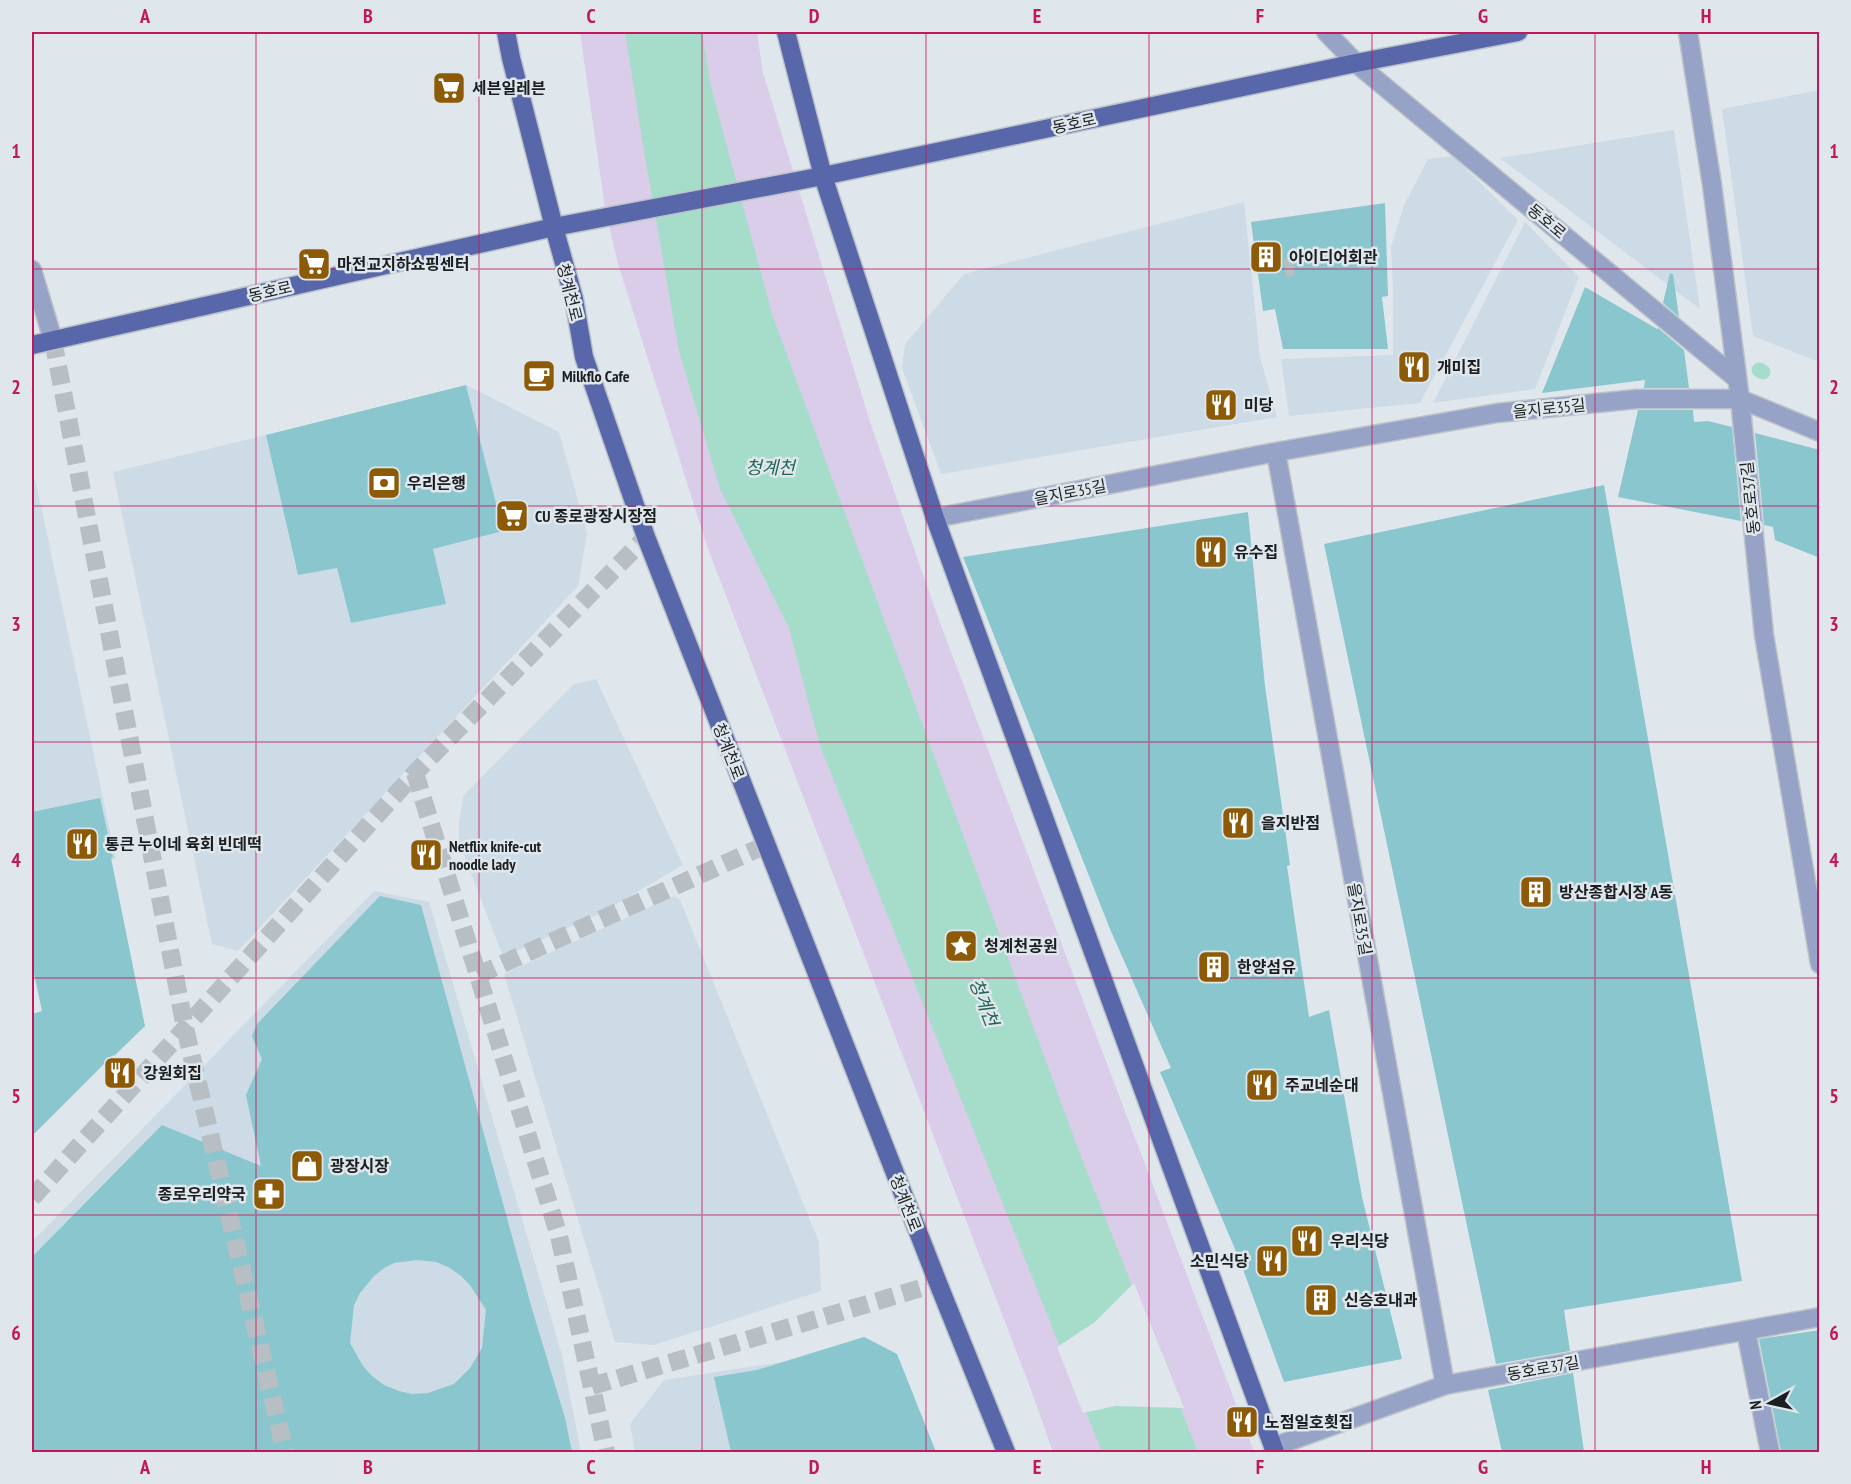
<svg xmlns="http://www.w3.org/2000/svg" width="1851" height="1484" viewBox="0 0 1851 1484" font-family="'PT Sans Narrow','Noto Sans KR',sans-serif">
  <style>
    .built { fill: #ccdbe5 }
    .green { fill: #d9cde9 }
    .water { fill: #a5ddca }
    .pier { fill: #dfe7ed }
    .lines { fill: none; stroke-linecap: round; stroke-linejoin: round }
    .stream { stroke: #a5ddca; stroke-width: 15 }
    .building { fill: #89c6cd; fill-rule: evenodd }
    .street-tunnel { stroke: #b8bfc4; stroke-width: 18; stroke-dasharray: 18 9; stroke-linecap: butt }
    .lane-casing { stroke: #bcc3c8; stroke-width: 21 }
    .street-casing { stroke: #bcc3c8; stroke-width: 21 }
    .primary-casing { stroke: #bcc3c8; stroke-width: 21 }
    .lane { stroke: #97a2c7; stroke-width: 18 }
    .street { stroke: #97a2c7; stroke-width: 18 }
    .primary { stroke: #5767a9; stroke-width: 18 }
    .grid { fill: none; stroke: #c2185b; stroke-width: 1.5; stroke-opacity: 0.55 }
    .labels { text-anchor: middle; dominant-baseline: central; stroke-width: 5; stroke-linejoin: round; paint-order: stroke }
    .poi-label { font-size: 16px; font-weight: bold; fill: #1c1f21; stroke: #dfe7ed; text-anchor: start }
    .street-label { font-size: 16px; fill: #1c1f21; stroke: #dfe7ed }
    .water-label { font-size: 18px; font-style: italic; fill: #216553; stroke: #dfe7ed }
    .neatline { fill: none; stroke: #c2185b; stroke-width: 2 }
    .grid-label { font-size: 20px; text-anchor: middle; font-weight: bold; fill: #c2185b }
  </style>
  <rect width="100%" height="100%" fill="#dfe7ed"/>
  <path class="built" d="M1819 90H1820L1819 362 1753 336 1722 109Z
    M1674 130 1700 309 1500 158Z
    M1453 156 1518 220 1420 403 1289 416 1281 359 1393 355V288L1391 247 1404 205 1428 159Z
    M1244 202 1260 357 1277 417 941 474 902 368 905 344 964 274Z
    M1525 222 1579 277 1535 389 1433 403Z
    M466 385 559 432 587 533 578 586 238 951 212 944 113 472 266 435 296 568H337L351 623 445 604 433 549 503 531Z
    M32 475 36 483 116 859 32 877Z
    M596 679 683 865 601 913 503 957 459 841V821L464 795 574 684Z
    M374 891 429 902 562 1355 581 1452H129L97 1299 57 1307 32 1284V1242Z
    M674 896 680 900 819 1242 821 1291 654 1345 615 1342 504 974Z
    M864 1337 897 1354 936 1452H635L630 1424 664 1380 782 1362Z"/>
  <path class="green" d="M580 32H757L763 73 870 422 940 623 1254 1452H1053L1030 1387 707 546 618 264 605 208Z"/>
  <path class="water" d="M625 32H702L711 87 772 314 1080 1154 1198 1452H1102L820 746 789 628 720 489 679 351 644 151Z"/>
  <path class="pier" d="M1134 1283 1184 1408 1115 1406 1083 1413 1057 1347 1095 1322Z"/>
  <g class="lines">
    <path class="stream" d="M1759 370 1763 372"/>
  </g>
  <path class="building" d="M1385 203 1388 296 1382 297 1388 349H1283L1275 309 1263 311 1251 222Z
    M1670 273 1673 274 1679 317 1663 303Z
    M1585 287 1657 329 1658 328 1684 350 1689 388H1644L1645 380 1542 393Z
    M466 385 503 531 433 549 446 604 351 623 337 568 298 575 266 435Z
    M1638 410H1693L1694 422 1708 421 1732 427 1741 521 1618 497Z
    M1755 433 1820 450V558L1775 540 1773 527 1764 525Z
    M1604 485 1742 1281 1564 1310 1570 1351 1496 1364 1324 544Z
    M1248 512 1265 686 1290 865 1287 866 1309 1017 1329 1010 1362 1197 1402 1359 1284 1382 1240 1261 1160 1072 1171 1068 1110 929 963 557Z
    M100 798 113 857 111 858 145 1026 114 1056 113 1055 32 1136V1014L42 1011 32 964V812Z
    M380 896 421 905 532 1309 565 1418 572 1452H32V1257L162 1125 261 1166 246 1095 262 1059 252 1036 257 1024ZM417 1260 436 1262 448 1267 460 1275 470 1285 486 1310 482 1348 470 1368 454 1384 428 1393 412 1394 399 1391 384 1385 372 1376 363 1366 350 1343 354 1305 360 1293 374 1276 384 1268 394 1263Z
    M1820 1330V1452H1781L1759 1339Z
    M864 1337 897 1354 936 1452H731L714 1377 757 1370Z
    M1573 1373 1584 1452H1502L1488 1390Z"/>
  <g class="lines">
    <path class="street-tunnel" d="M1285 268 1294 267
      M53 340 185 1028 285 1452
      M415 773 559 1236 606 1452
      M478 975 766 845
      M32 1198 415 773 646 537
      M592 1386 938 1283"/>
    <defs>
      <path id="lane" d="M1326 32 1356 63
        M1746 1331 1770 1452"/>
      <path id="street" d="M1688 32 1712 185 1740 399 1764 635 1820 964
        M1356 63 1737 379
        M32 270 53 340
        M1276 452 1445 1385
        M935 518 1276 452 1497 413 1637 399H1740L1820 432
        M1273 1447 1445 1385 1820 1317"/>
      <path id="primary" d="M506 32 511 58 554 227 574 299 584 357 646 537 938 1283 1006 1452
        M786 32 823 176 935 518 1275 1452
        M32 345 554 227 823 176 1356 63 1518 32"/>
    </defs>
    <use href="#lane" class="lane-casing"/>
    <use href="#street" class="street-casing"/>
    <use href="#primary" class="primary-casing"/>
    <use href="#lane" class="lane"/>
    <use href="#street" class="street"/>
    <use href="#primary" class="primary"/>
  </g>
  <path class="grid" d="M256 32V1452M479 32V1452M702 32V1452M926 32V1452M1149 32V1452M1372 32V1452M1595 32V1452M32 269H1820M32 506H1820M32 742H1820M32 978H1820M32 1215H1820"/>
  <defs>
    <symbol id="supermarket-square" viewBox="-11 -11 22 22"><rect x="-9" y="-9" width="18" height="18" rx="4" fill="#8d5b07" stroke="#dfe7ed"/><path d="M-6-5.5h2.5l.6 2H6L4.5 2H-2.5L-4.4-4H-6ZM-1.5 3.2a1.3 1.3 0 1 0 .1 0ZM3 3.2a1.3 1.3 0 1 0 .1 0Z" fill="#fff"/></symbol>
    <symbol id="building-square" viewBox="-11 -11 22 22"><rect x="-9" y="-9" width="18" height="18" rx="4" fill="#8d5b07" stroke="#dfe7ed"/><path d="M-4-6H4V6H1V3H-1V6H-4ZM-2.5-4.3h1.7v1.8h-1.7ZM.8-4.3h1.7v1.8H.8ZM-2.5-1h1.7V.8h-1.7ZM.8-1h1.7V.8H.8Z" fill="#fff"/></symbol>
    <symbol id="restaurant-square" viewBox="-11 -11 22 22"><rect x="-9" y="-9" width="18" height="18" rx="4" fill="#8d5b07" stroke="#dfe7ed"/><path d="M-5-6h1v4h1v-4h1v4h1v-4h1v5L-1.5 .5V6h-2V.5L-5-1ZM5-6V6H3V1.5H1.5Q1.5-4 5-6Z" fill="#fff"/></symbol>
    <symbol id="cafe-square" viewBox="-11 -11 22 22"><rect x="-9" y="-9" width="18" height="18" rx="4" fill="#8d5b07" stroke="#dfe7ed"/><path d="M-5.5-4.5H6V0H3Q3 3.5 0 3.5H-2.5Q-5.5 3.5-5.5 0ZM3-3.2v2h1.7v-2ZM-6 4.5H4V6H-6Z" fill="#fff"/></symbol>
    <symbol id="bank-square" viewBox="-11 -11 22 22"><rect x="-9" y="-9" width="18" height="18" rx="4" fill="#8d5b07" stroke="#dfe7ed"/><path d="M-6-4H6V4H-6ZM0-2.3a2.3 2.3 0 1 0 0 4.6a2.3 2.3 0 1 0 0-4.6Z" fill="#fff"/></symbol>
    <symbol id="sight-square" viewBox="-11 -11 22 22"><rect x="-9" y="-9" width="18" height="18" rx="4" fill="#8d5b07" stroke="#dfe7ed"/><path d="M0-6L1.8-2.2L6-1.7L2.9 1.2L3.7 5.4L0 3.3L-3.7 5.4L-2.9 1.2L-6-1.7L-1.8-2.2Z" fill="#fff"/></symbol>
    <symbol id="shop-square" viewBox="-11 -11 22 22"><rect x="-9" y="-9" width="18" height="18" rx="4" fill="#8d5b07" stroke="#dfe7ed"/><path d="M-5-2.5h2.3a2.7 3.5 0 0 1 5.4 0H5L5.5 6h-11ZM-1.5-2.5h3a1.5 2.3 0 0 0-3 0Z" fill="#fff"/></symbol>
    <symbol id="pharmacy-square" viewBox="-11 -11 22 22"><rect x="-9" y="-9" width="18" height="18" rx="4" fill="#8d5b07" stroke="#dfe7ed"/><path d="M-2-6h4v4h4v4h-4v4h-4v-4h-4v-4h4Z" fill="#fff"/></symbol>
  </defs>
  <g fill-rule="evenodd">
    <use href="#supermarket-square" x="430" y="69" width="38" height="38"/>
    <use href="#building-square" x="1247" y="238" width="38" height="38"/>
    <use href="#supermarket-square" x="295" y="245" width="38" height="38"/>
    <use href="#restaurant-square" x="1395" y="348" width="38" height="38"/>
    <use href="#cafe-square" x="520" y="357" width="38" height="38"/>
    <use href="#restaurant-square" x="1202" y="386" width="38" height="38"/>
    <use href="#bank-square" x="365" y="464" width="38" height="38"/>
    <use href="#supermarket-square" x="493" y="497" width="38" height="38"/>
    <use href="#restaurant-square" x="1192" y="533" width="38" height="38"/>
    <use href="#restaurant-square" x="1219" y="804" width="38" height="38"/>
    <use href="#restaurant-square" x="63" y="825" width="38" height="38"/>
    <use href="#restaurant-square" x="407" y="836" width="38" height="38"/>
    <use href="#building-square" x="1517" y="873" width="38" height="38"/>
    <use href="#sight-square" x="942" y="927" width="38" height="38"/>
    <use href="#building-square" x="1195" y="948" width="38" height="38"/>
    <use href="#restaurant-square" x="101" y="1054" width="38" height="38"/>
    <use href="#restaurant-square" x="1243" y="1066" width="38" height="38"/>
    <use href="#shop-square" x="288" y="1147" width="38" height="38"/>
    <use href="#pharmacy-square" x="250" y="1175" width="38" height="38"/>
    <use href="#restaurant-square" x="1288" y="1222" width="38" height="38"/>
    <use href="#restaurant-square" x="1253" y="1242" width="38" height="38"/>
    <use href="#building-square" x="1302" y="1281" width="38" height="38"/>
    <use href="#restaurant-square" x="1223" y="1403" width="38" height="38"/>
  </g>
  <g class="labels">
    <g class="poi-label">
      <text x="472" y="88">세븐일레븐</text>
      <text x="1289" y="257">아이디어회관</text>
      <text x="337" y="264">마전교지하쇼핑센터</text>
      <text x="1437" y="367">개미집</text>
      <text x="562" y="376">Milkflo Cafe</text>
      <text x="1244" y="405">미당</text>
      <text x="407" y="483">우리은행</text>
      <text x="535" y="516">CU 종로광장시장점</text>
      <text x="1234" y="552">유수집</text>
      <text x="1261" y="823">을지반점</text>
      <text x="105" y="844">통큰 누이네 육회 빈데떡</text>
      <text x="449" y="846">Netflix knife-cut<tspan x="449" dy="18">noodle lady</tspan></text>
      <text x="1559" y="892">방산종합시장 A동</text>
      <text x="984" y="946">청계천공원</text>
      <text x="1237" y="967">한양섬유</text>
      <text x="143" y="1073">강원회집</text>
      <text x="1285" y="1085">주교네순대</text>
      <text x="330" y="1166">광장시장</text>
      <text x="246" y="1194" text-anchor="end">종로우리약국</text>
      <text x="1330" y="1241">우리식당</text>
      <text x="1249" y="1261" text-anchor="end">소민식당</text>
      <text x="1344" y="1300">신승호내과</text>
      <text x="1265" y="1422">노점일호횟집</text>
    </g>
    <g class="street-label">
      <text transform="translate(1074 123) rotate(-12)">동호로</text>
      <text transform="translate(1547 221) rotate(40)">동호로</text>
      <text transform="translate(270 291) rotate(-13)">동호로</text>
      <text transform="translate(570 292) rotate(76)">청계천로</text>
      <text transform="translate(1549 408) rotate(-6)">을지로35길</text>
      <text transform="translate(1070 492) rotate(-11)">을지로35길</text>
      <text transform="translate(1750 498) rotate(-96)">동호로37길</text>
      <text transform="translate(729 751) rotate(69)">청계천로</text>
      <text transform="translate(1360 919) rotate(80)">을지로35길</text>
      <text transform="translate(906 1203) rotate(69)">청계천로</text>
      <text transform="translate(1543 1368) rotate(-10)">동호로37길</text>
    </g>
    <g class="water-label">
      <text x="770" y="467">청계천</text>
      <text transform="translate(984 1002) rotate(69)">청계천</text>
    </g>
  </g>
  <rect width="1851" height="1484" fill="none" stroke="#dfe7ed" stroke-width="66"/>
  <g transform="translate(1770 1403) rotate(262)" stroke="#dfe7ed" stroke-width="4.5" paint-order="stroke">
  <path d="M0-4.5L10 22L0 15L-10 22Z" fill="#1c1f21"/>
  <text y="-9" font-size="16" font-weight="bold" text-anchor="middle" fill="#1c1f21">N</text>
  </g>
  <rect x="33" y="33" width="1785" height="1418" class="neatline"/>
  <g class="grid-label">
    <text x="145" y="23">A</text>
    <text x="368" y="23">B</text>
    <text x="591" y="23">C</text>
    <text x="814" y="23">D</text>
    <text x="1037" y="23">E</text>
    <text x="1260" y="23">F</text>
    <text x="1483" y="23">G</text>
    <text x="1706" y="23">H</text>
    <text x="16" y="158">1</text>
    <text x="1834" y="158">1</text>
    <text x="16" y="394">2</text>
    <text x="1834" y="394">2</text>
    <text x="16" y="631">3</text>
    <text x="1834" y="631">3</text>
    <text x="16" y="867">4</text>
    <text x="1834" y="867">4</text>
    <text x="16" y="1103">5</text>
    <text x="1834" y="1103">5</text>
    <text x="16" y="1340">6</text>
    <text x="1834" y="1340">6</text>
    <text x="145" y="1474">A</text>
    <text x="368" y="1474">B</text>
    <text x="591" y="1474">C</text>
    <text x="814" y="1474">D</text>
    <text x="1037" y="1474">E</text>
    <text x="1260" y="1474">F</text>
    <text x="1483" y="1474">G</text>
    <text x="1706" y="1474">H</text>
  </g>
</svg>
